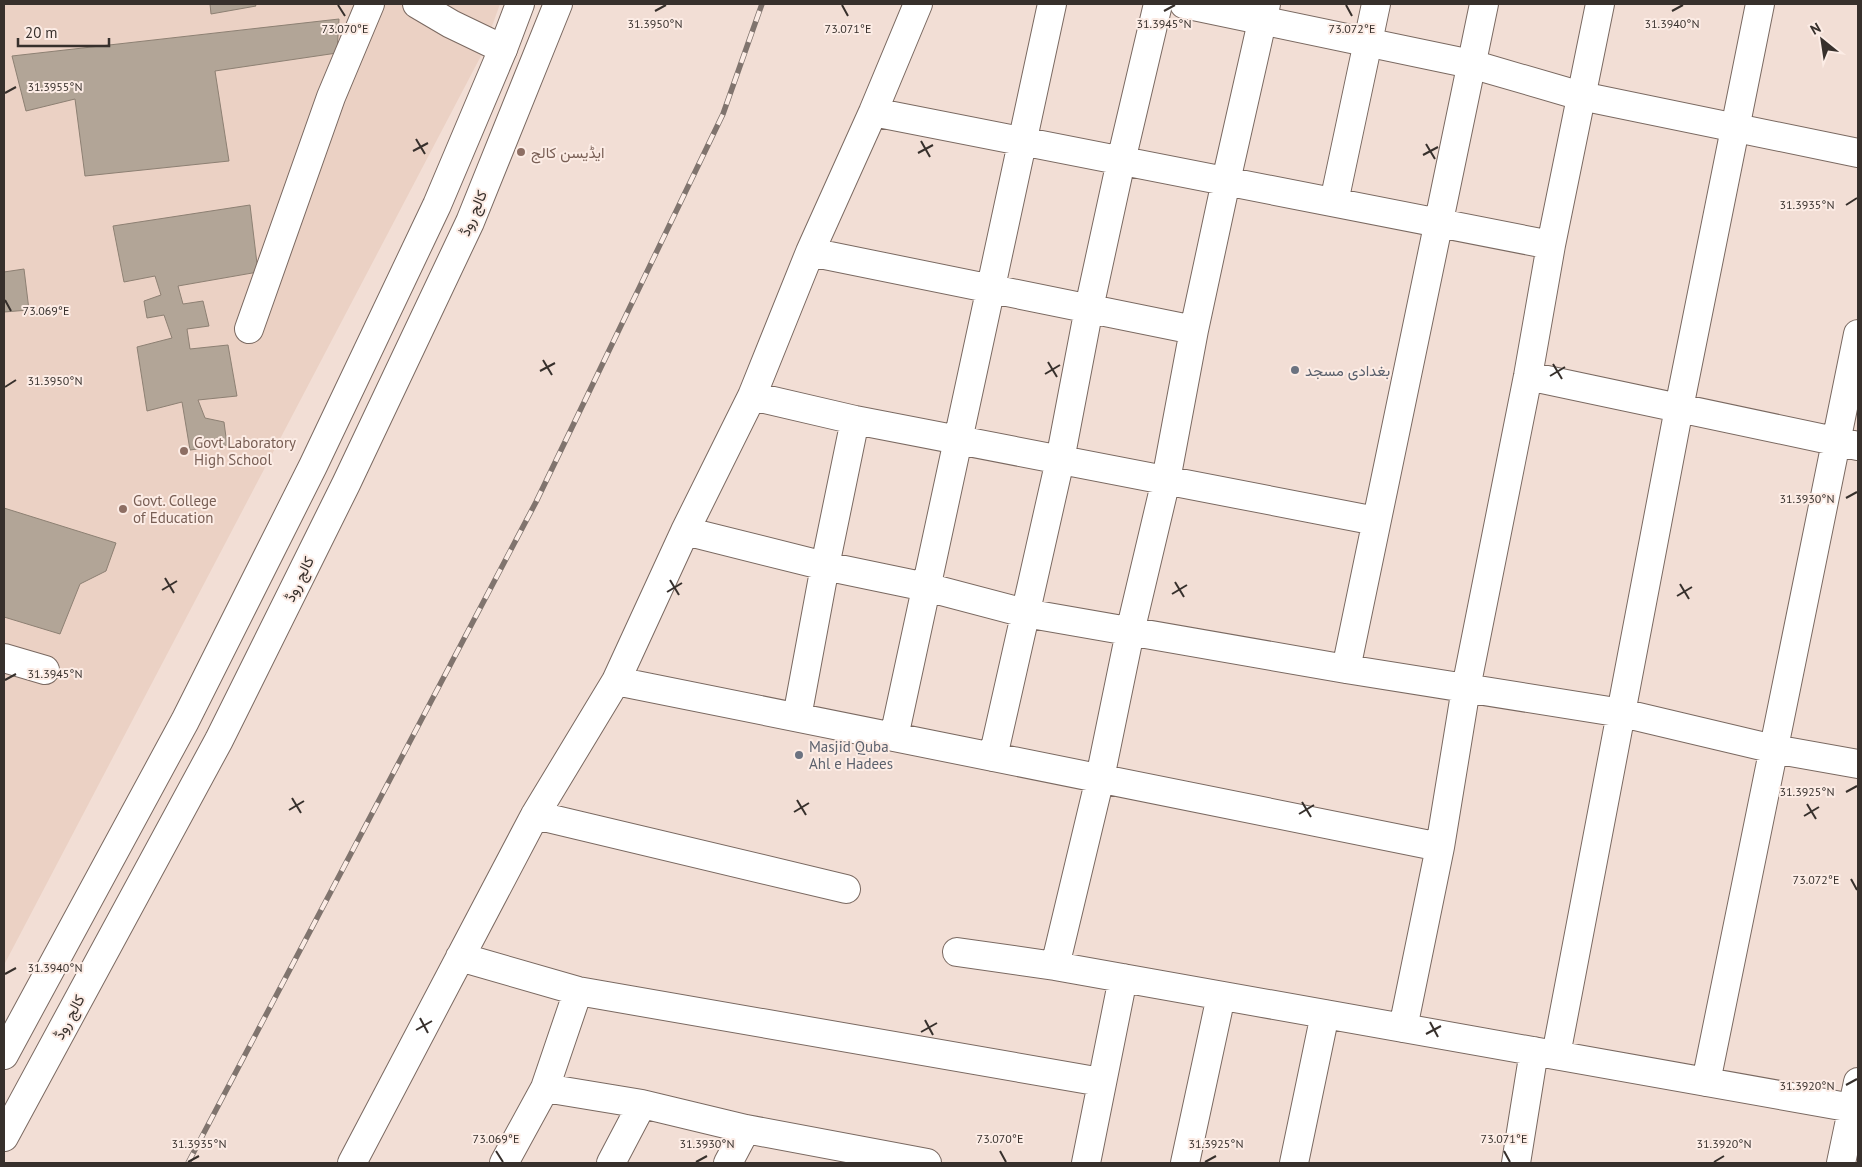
<svg xmlns="http://www.w3.org/2000/svg" width="1862" height="1167" viewBox="0 0 1862 1167" font-family="'PT Sans',Vazirmatn,sans-serif">
  <style>
    .built { fill: #ebd1c4 }
    .building { fill: #b2a597; stroke: #8d8073 }
    .lines { fill: none; stroke-linecap: round; stroke-linejoin: round }
    .street-casing { stroke: #7a6961; stroke-width: 30 }
    .secondary-casing { stroke: #7a6961; stroke-width: 30 }
    .street { stroke: #fff; stroke-width: 28 }
    .secondary { stroke: #fff; stroke-width: 28 }
    .rail-casing { stroke: #80746e; stroke-width: 5.5 }
    .rail { stroke: #fcece5; stroke-width: 4; stroke-dasharray: 11; stroke-linecap: butt }
    .ticks { fill: none; stroke: #37302c; stroke-width: 2 }
    .education-dot { fill: #8d6e63; stroke: #fcece5; stroke-width: 2 }
    .worship-dot { fill: #6b7280; stroke: #fcece5; stroke-width: 2 }
    .labels { text-anchor: middle; dominant-baseline: central; stroke-width: 4; stroke-linejoin: round; paint-order: stroke }
    .education-label { font-size: 15px; fill: #785e54; stroke: #fcece5; text-anchor: start }
    .street-label { font-size: 15px; fill: #37302c; stroke: #fcece5 }
    .worship-label { font-size: 15px; fill: #5b616d; stroke: #fcece5; text-anchor: start }
    .ticks-label { font-size: 12px; text-anchor: middle; fill: #37302c; stroke: #fcece5; stroke-width: 4; stroke-linejoin: round; paint-order: stroke }
  </style>
  <rect width="100%" height="100%" fill="#f2ded5"/>
  <path class="built" d="M4 4H500L482 54 4 965Z"/>
  <path class="building" d="M210 4H255L256 6 211 14Z
    M339 19 337 53 215 71 229 161 85 176 75 99 26 111 12 56Z
    M250 205 258 272 178 286 183 304 203 301 209 326 187 329 190 349 228 345 237 396 198 400 205 418 224 422 227 445 190 450 182 402 147 411 137 347 172 338 164 315 147 318 144 301 161 295 155 276 124 282 113 226Z
    M24 269 29 310 4 312V272Z
    M4 508 116 543 106 571 80 584 60 634 4 617Z"/>
  <g class="lines">
    <defs>
      <path id="street" d="M417 4 451 24 503 49
        M873 112 1551 245
        M1334 202 1376 4
        M810 252 1194 330
        M249 329 331 97 370 4
        M1528 376 1858 446
        M752 396 855 420 1376 521
        M685 531 825 566 926 587 1025 613 1346 669 1622 713 1774 749 1858 764
        M4 658 45 670
        M1346 669 1484 4
        M616 681 1440 847
        M797 717 825 566 855 420
        M894 737 1052 4
        M993 757 1060 460 1089 308 1121 161 1158 4
        M535 815 846 889
        M957 952 1055 966 1858 1109
        M460 957 578 991 1101 1082
        M1055 966 1100 778 1130 632 1166 480 1194 330 1226 181 1266 4
        M1403 1028 1440 847 1466 688 1528 376 1551 245 1600 4
        M1556 1055 1679 408 1760 4
        M1706 1082 1858 334
        M545 1088 642 1104 746 1129 927 1163
        M352 1163 535 815 616 681 685 531 752 396 810 252 873 112 918 4
        M504 1163 545 1088 578 991
        M611 1163 642 1104
        M728 1163 746 1129
        M1086 1163 1123 978
        M1185 1163 1221 996
        M1294 1163 1325 1014
        M1516 1163 1534 1051
        M1841 1163 1858 1082"/>
      <path id="secondary" d="M1184 4 1471 64 1581 96 1858 153
        M4 1055 185 721 313 466 437 205 503 49 520 4
        M4 1137 219 740 346 484 470 222 558 4"/>
    </defs>
    <use href="#street" class="street-casing"/>
    <use href="#secondary" class="secondary-casing"/>
    <use href="#street" class="street"/>
    <use href="#secondary" class="secondary"/>
    <defs>
      <path id="rail" d="M188 1163 536 502 723 114 762 4"/>
    </defs>
    <use href="#rail" class="rail-casing"/>
    <use href="#rail" class="rail"/>
  </g>
  <path class="ticks" d="M338 5 345 16M842 5 848 16M1346 5 1352 16M655 11 666 5M1164 11 1175 5M1672 11 1683 5M5 93 16 87M416 139 425 154M921 141 930 157M1426 144 1435 159M413 151 428 143M918 153 933 145M1423 155 1438 147M1846 205 1857 198M5 300 11 311M543 360 552 375M1048 362 1057 377M1553 364 1562 379M540 371 555 363M1045 374 1060 365M1550 376 1565 367M5 387 16 380M1846 498 1857 492M165 578 174 593M670 580 679 595M1175 582 1184 597M1680 584 1689 599M162 590 177 581M667 592 682 583M1172 594 1187 585M1677 596 1692 587M5 680 16 674M1846 792 1857 786M292 798 301 813M797 800 806 815M1302 802 1311 817M1807 804 1816 819M289 810 304 801M794 812 809 803M1299 814 1314 805M1804 816 1819 807M1851 879 1857 890M5 974 16 968M420 1018 428 1033M925 1020 933 1035M1430 1022 1438 1037M416 1030 432 1021M921 1032 937 1023M1426 1034 1441 1026M1846 1085 1857 1079M496 1151 503 1162M1000 1151 1006 1162M1504 1151 1510 1162M188 1162 199 1156M696 1162 707 1156M1205 1162 1216 1156M1714 1162 1724 1156"/>
  <g class="education-dot">
    <circle cx="521" cy="152" r="5"/>
    <circle cx="184" cy="451" r="5"/>
    <circle cx="123" cy="509" r="5"/>
  </g>
  <g class="worship-dot">
    <circle cx="1295" cy="370" r="5"/>
    <circle cx="799" cy="755" r="5"/>
  </g>
  <g class="labels">
    <g class="education-label">
      <text x="531" y="152">ایڈیسن کالج</text>
      <text x="194" y="442">Govt Laboratory<tspan x="194" dy="17">High School</tspan></text>
      <text x="133" y="500">Govt. College<tspan x="133" dy="17">of Education</tspan></text>
    </g>
    <g class="street-label">
      <text transform="translate(473 213) rotate(-67)">کالج روڈ</text>
      <text transform="translate(299 579) rotate(-64)">کالج روڈ</text>
      <text transform="translate(69 1017) rotate(-62)">کالج روڈ</text>
    </g>
    <g class="worship-label">
      <text x="1305" y="370">بغدادی مسجد</text>
      <text x="809" y="746">Masjid Quba<tspan x="809" dy="17">Ahl e Hadees</tspan></text>
    </g>
  </g>
  <g class="ticks-label">
    <text x="655" y="28">31.3950°N</text>
    <text x="1672" y="28">31.3940°N</text>
    <text x="1164" y="28">31.3945°N</text>
    <text x="345" y="33">73.070°E</text>
    <text x="848" y="33">73.071°E</text>
    <text x="1352" y="33">73.072°E</text>
    <text x="55" y="91">31.3955°N</text>
    <text x="1807" y="209">31.3935°N</text>
    <text x="46" y="315">73.069°E</text>
    <text x="55" y="385">31.3950°N</text>
    <text x="1807" y="503">31.3930°N</text>
    <text x="55" y="678">31.3945°N</text>
    <text x="1807" y="796">31.3925°N</text>
    <text x="1816" y="884">73.072°E</text>
    <text x="55" y="972">31.3940°N</text>
    <text x="1807" y="1090">31.3920°N</text>
    <text x="496" y="1143">73.069°E</text>
    <text x="1000" y="1143">73.070°E</text>
    <text x="1504" y="1143">73.071°E</text>
    <text x="199" y="1148">31.3935°N</text>
    <text x="707" y="1148">31.3930°N</text>
    <text x="1216" y="1148">31.3925°N</text>
    <text x="1724" y="1148">31.3920°N</text>
  </g>
  <rect width="1862" height="1167" fill="none" stroke="#37302c" stroke-width="10"/>
  <g transform="translate(1822 40) rotate(330)" stroke="#fcece5" stroke-width="4" paint-order="stroke">
  <path d="M0-4L9 19L0 12L-9 19Z" fill="#37302c"/>
  <text y="-8" font-size="14" font-weight="bold" text-anchor="middle" fill="#37302c">N</text>
  </g>
  <path d="M18 38v8h91v-8" fill="none" stroke="#37302c" stroke-width="2.5"/>
  <text x="25" y="38" font-size="15" fill="#37302c" stroke="#fcece5" stroke-width="4" paint-order="stroke">20 m</text>
</svg>
